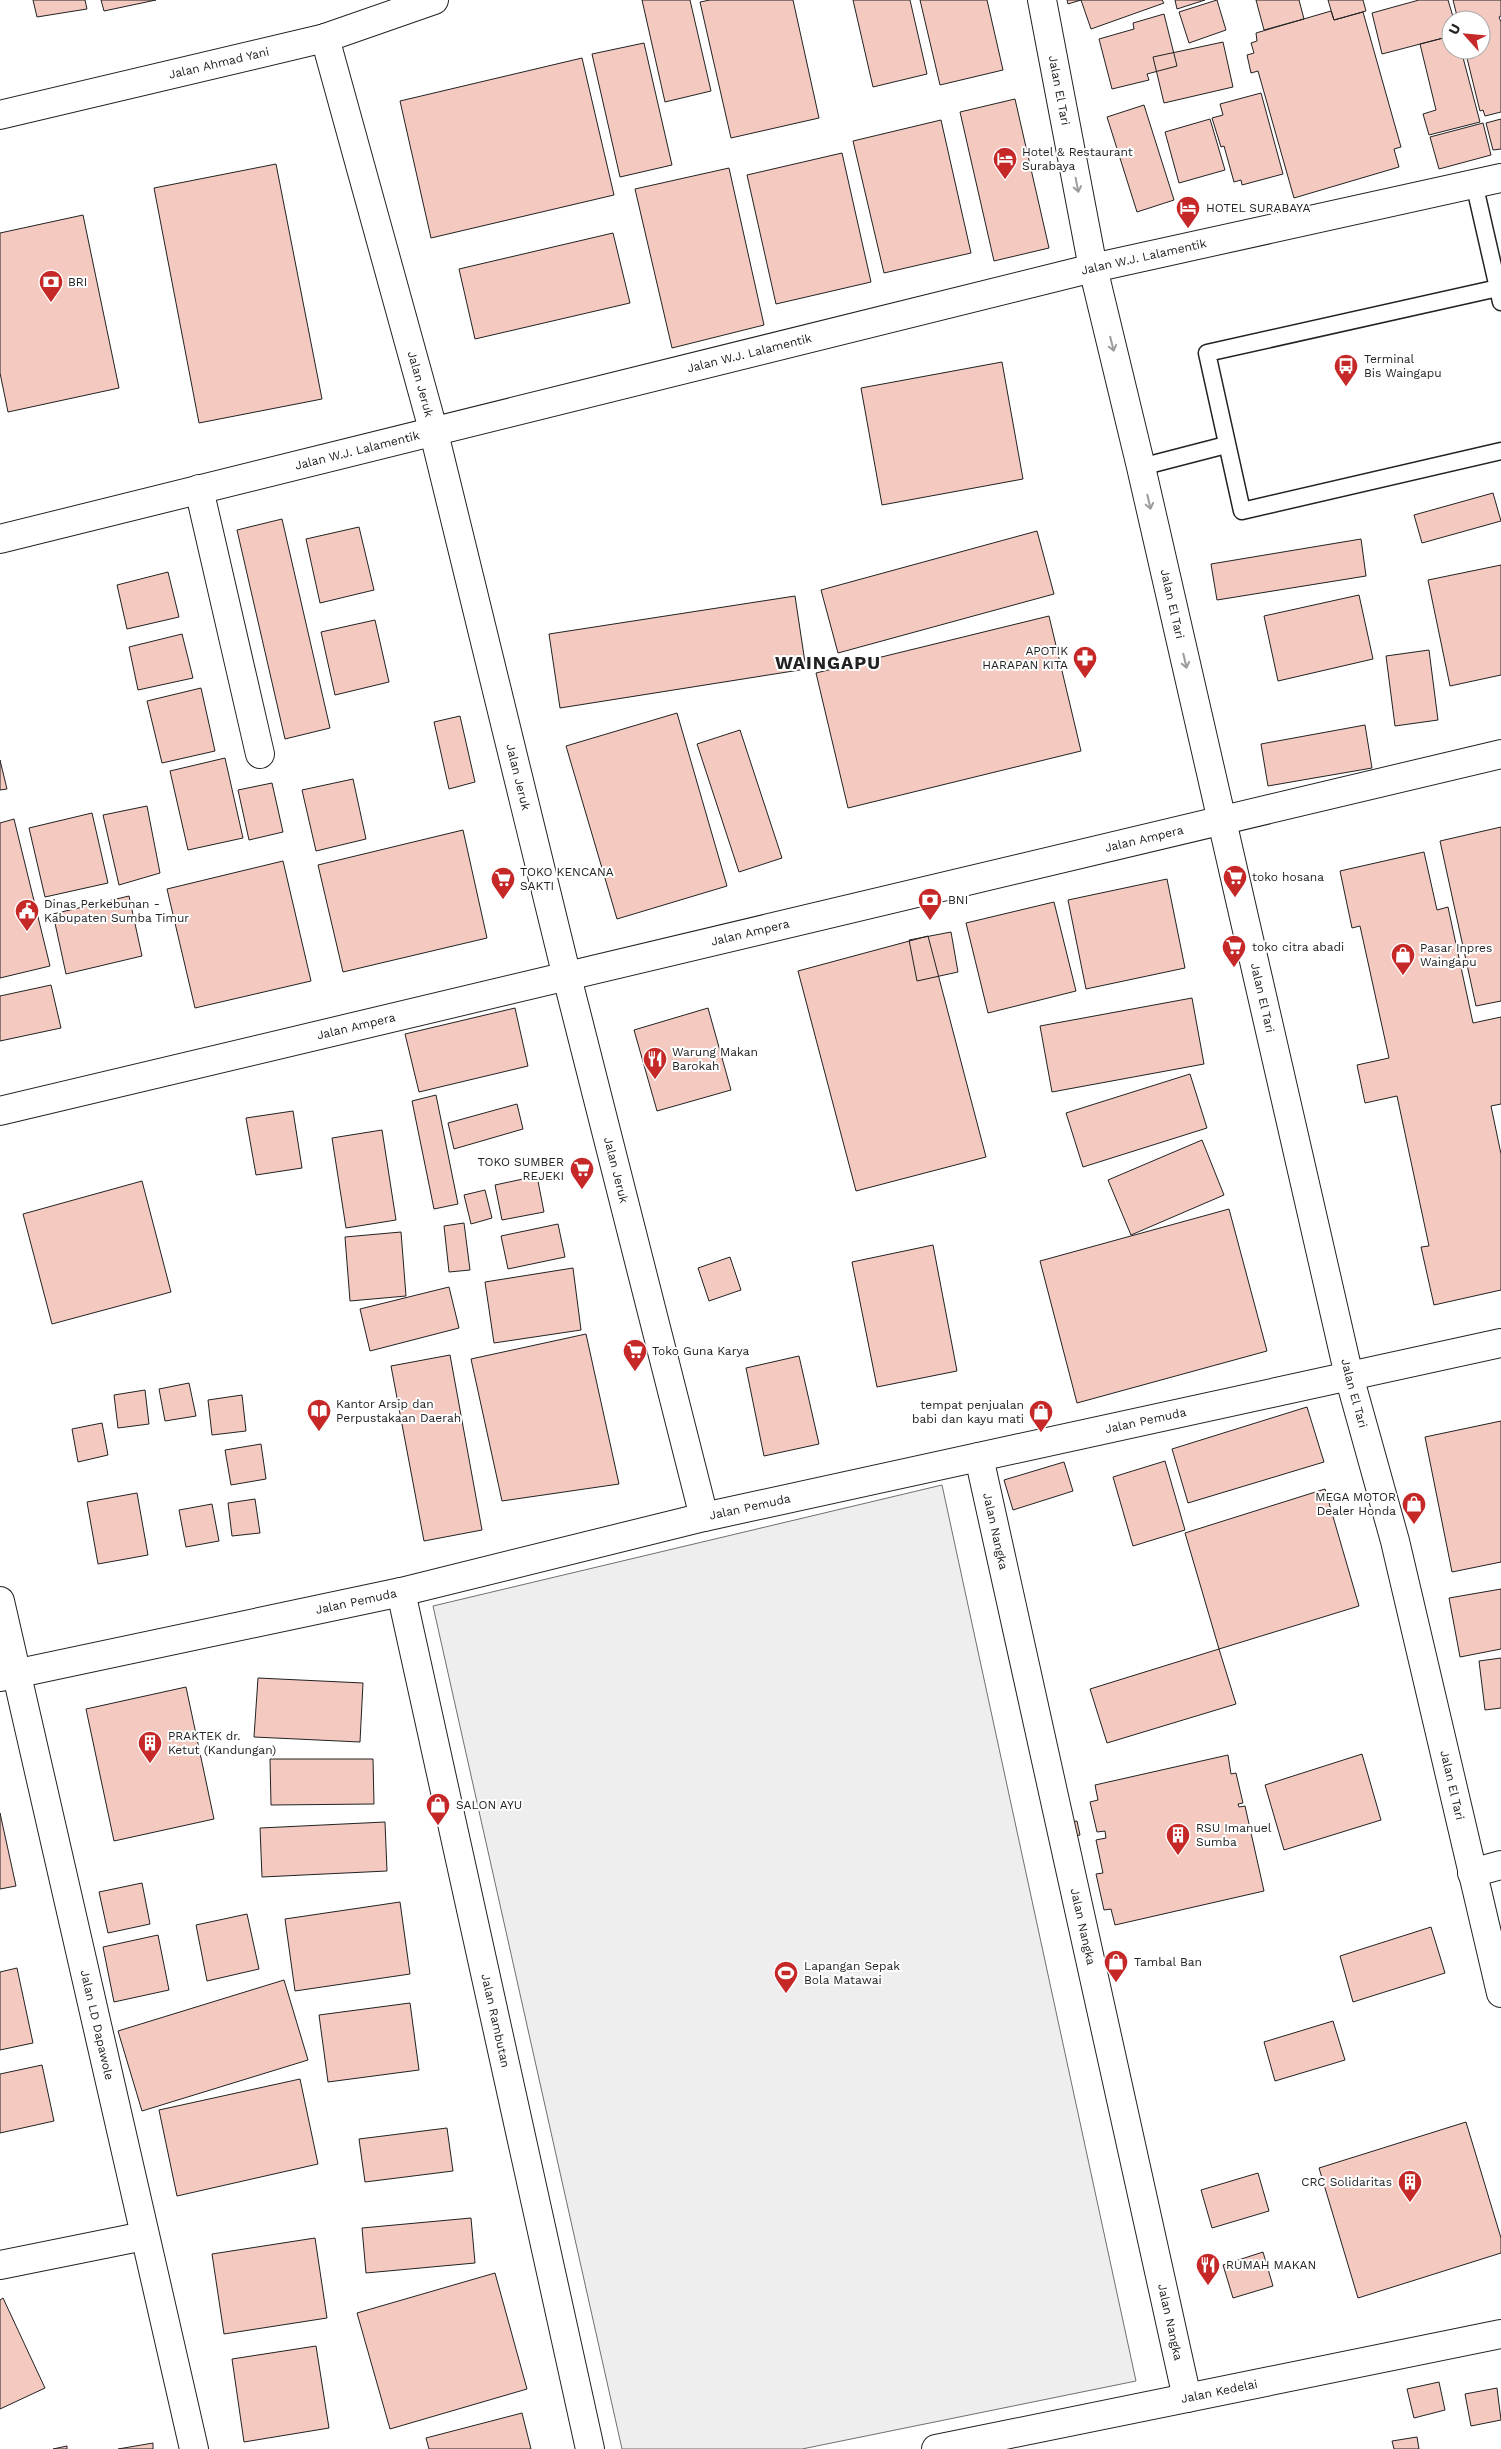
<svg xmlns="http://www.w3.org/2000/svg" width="1501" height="2449" viewBox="0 0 1501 2449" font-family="'Work Sans',sans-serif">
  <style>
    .green { fill: #eee; stroke: #6f6f6f }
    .building { fill: #f3c9c0; stroke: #222 }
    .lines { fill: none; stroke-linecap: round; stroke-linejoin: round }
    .service-casing { stroke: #222; stroke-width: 19 }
    .minor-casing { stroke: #222; stroke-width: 30 }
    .tertiary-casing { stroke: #222; stroke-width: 30 }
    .trunk-casing { stroke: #222; stroke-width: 30 }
    .service { stroke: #fff; stroke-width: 16 }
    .minor { stroke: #fff; stroke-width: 28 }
    .tertiary { stroke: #fff; stroke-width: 28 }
    .trunk { stroke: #fff; stroke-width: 28 }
    .oneway { stroke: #9c9c9c }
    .labels { text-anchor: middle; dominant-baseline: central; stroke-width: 4; stroke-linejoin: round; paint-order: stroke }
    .street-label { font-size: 12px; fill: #222; stroke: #fff }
    .poi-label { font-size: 12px; fill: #222; stroke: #fff; text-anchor: start }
    .district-label { font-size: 18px; font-weight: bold; letter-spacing: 1px; fill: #222; stroke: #fff }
  </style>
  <rect width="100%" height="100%" fill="#fff"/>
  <path class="green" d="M942 1485 1136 2381 802 2449H622L433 1606Z"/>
  <path class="building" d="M33 0H85L87 9 37 17Z
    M101 0H156L104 11Z
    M642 0H690L711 91 665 102Z
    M710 0H793L819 118 731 138 700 2Z
    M853 0H910L927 74 873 87Z
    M920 0H987L1003 70 940 85Z
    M1067 0H1081L1068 4Z
    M1081 0H1162L1164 3 1091 29Z
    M1175 0H1205L1177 9Z
    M1217 0 1226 30 1189 43 1179 12Z
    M1256 0H1299L1304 19 1264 30Z
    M1328 0H1363L1366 11 1334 20Z
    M1419 0H1448L1454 20H1451V36L1382 54 1372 13Z
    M1453 0H1501V16L1499 17 1501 22V112L1485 116 1483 110 1480 111 1465 50H1481V20H1458Z
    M1331 11 1334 20 1363 12 1401 147 1394 149 1399 167 1294 198 1258 71 1251 73 1247 55 1254 53 1251 43 1257 41 1256 33Z
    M1164 14 1177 66 1147 74 1149 80 1112 89 1099 39 1134 29 1133 23Z
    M1451 36V50H1461L1480 122 1429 135 1423 114 1436 110 1420 44Z
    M1223 42 1233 87 1164 103 1153 57Z
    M644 43 672 165 620 177 592 54Z
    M582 58 614 195 431 238 400 101Z
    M1261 93 1283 174 1242 185 1241 180 1234 182 1224 146 1221 147 1212 118 1223 115 1220 104Z
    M1015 99 1049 248 994 261 960 112Z
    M1144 105 1174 200 1137 212 1107 117Z
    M1210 119 1225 170 1179 183 1165 132Z
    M1501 119V149L1493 150 1486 123Z
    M941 120 971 253 884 273 853 141Z
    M1483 123 1491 155 1439 169 1430 137Z
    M842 153 871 282 776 304 747 175Z
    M276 164 322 399 199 423 154 188Z
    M729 168 764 325 672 348 635 189Z
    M83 215 119 388 8 412 0 373V233Z
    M613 233 630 303 475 339 459 269Z
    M1002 362 1023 479 882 505 861 388Z
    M1493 493 1501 521 1422 543 1414 515Z
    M282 519 330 728 285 739 237 530Z
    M359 527 374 590 320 603 306 539Z
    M1037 531 1054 594 838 653 821 590Z
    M1361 539 1366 576 1217 600 1211 564Z
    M1501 565V675L1450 686 1428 580Z
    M168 572 179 617 127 629 117 585Z
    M1359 595 1373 659 1278 681 1264 616Z
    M795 596 806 669 560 708 549 634Z
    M1049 616 1081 751 848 808 816 673Z
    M375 620 389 682 335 695 321 632Z
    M182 634 193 678 138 690 129 647Z
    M1429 650 1438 720 1395 726 1386 656Z
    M201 688 215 751 162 763 147 701Z
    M677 713 727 886 617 919 566 746Z
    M460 716 475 782 449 789 434 722Z
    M1365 725 1372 768 1268 786 1261 744Z
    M740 730 782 858 739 872 697 744Z
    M225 758 243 838 188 850 170 771Z
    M0 760 7 789 0 790Z
    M353 779 366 839 316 851 302 790Z
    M272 783 283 832 249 840 238 790Z
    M147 806 160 873 119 885 103 815Z
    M92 813 108 883 45 897 29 828Z
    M14 819 50 966 0 978V823Z
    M1501 827V1001L1476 1006 1440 841Z
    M463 830 487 938 343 972 318 865Z
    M1424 852 1437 910 1448 907 1473 1023 1501 1017V1104L1491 1106 1501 1154V1290L1434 1305 1421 1247 1429 1246 1397 1096 1365 1103 1357 1065 1389 1058 1360 926 1352 928 1340 871Z
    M283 861 311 981 195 1008 167 889Z
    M1167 879 1185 968 1086 989 1068 900Z
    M129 896 142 956 66 974 53 914Z
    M1054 902 1076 991 988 1013 966 923Z
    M951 932 958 972 917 981 909 940Z
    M928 936 986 1157 856 1191 798 971Z
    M51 985 61 1028 0 1041V996Z
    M1192 998 1204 1064 1052 1092 1040 1026Z
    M515 1008 528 1066 419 1092 405 1034Z
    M708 1008 731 1090 657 1111 634 1030Z
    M1190 1074 1207 1128 1083 1167 1066 1113Z
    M436 1095 458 1204 434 1209 412 1101Z
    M517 1104 523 1129 454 1149 448 1123Z
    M293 1111 302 1168 256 1175 246 1118Z
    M382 1130 396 1220 346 1228 332 1138Z
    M1202 1140 1224 1195 1131 1235 1108 1180Z
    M537 1176 544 1212 502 1220 495 1185Z
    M142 1181 171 1292 52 1324 23 1214Z
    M485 1190 492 1218 471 1224 464 1195Z
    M1229 1209 1267 1351 1077 1403 1040 1261Z
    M464 1223 470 1270 449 1272 444 1226Z
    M558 1224 565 1257 508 1269 501 1236Z
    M401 1232 406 1296 350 1301 345 1237Z
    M933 1245 957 1371 877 1387 852 1262Z
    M730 1257 741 1290 709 1301 698 1268Z
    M573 1268 581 1330 494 1343 485 1282Z
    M449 1287 459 1328 370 1351 360 1309Z
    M586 1334 619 1484 502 1501 471 1359Z
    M450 1355 482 1530 424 1541 391 1366Z
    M799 1356 819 1444 764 1456 746 1368Z
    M189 1383 196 1416 165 1421 159 1389Z
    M145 1390 149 1424 118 1428 114 1395Z
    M242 1395 246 1431 212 1435 208 1400Z
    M1307 1407 1324 1462 1188 1503 1172 1449Z
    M1501 1421V1562L1452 1572 1425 1437Z
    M102 1423 108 1455 78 1462 72 1429Z
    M261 1444 266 1479 231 1485 225 1450Z
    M1165 1461 1185 1530 1133 1546 1113 1477Z
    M1064 1462 1073 1491 1013 1510 1004 1480Z
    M1325 1489 1359 1606 1219 1649 1185 1533Z
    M137 1493 148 1555 98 1564 87 1502Z
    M255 1499 260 1533 232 1536 228 1503Z
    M212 1504 219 1541 186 1547 179 1510Z
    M1501 1589V1649L1460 1657 1449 1598Z
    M1219 1649 1236 1704 1107 1743 1090 1689Z
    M1501 1658V1708L1485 1710 1479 1661Z
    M258 1678 363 1683 360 1742 254 1737Z
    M186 1687 214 1819 114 1841 86 1709Z
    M1362 1754 1381 1820 1284 1850 1265 1785Z
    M1228 1755 1231 1774 1236 1773 1243 1803 1238 1804 1239 1807 1245 1806 1264 1891 1115 1925 1111 1909 1104 1910 1096 1874 1103 1873 1096 1840 1106 1838 1105 1831 1097 1832 1090 1802 1098 1800 1095 1785Z
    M270 1759H373L374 1804 271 1805Z
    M0 1813 16 1886 0 1889Z
    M1077 1821 1080 1835 1068 1837 1064 1823Z
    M385 1822 387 1871 262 1877 260 1828Z
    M142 1883 150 1924 108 1933 99 1892Z
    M400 1902 410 1974 295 1991 285 1919Z
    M247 1914 259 1969 207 1981 196 1925Z
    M1431 1927 1445 1973 1353 2002 1340 1956Z
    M158 1935 169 1990 114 2002 103 1947Z
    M17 1968 33 2043 0 2050V1972Z
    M284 1980 308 2060 142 2111 118 2031Z
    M410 2003 419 2070 328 2082 319 2015Z
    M1333 2021 1345 2060 1275 2081 1264 2042Z
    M42 2065 54 2121 0 2133V2074Z
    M300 2079 318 2164 177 2196 159 2110Z
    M1466 2122 1501 2238V2253L1358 2298 1319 2168Z
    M447 2128 453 2171 365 2182 359 2139Z
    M1258 2173 1269 2211 1212 2228 1201 2190Z
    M471 2218 475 2263 366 2273 362 2228Z
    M315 2238 327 2318 224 2334 212 2254Z
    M1263 2252 1273 2286 1233 2298 1223 2265Z
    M495 2273 527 2389 390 2429 357 2313Z
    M3 2298 45 2388 0 2409V2300Z
    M316 2346 329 2428 244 2442 232 2359Z
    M1439 2382 1445 2410 1414 2418 1407 2389Z
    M1497 2388 1501 2420 1471 2426 1465 2394Z
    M522 2413 531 2449H429L426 2438Z
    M1417 2437 1419 2449H1394L1392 2441Z
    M153 2443V2449H118Z
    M67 2446V2449H53Z"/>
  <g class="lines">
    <defs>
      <path id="service" d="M1474 183 1498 288
        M1501 302 1498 288 1207 353 1242 511 1501 451
        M1141 467 1226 445"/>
      <g id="minor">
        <path id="s1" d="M325 38 434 433 567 977 704 1517"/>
        <path d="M199 489 260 754"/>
        <path id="s2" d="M0 539 1093 268 1501 178"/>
        <path id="s3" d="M0 1111 1501 754"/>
        <path id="s4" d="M979 1457 1187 2398"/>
        <path id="s5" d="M401 1592 590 2449"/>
        <path id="s6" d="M0 1601 194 2449"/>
        <path d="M1472 1873 1501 1865"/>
        <path d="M0 2265 144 2236"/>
        <path id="s7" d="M936 2449 1501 2334"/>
      </g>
      <g id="tertiary">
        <path id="s8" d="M1042 0 1093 268 1141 467 1349 1376 1395 1541 1501 1993"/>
        <path id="s9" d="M0 1677 401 1592 704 1517 1501 1343"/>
      </g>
      <g id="trunk">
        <path id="s10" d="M0 115 325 38 434 0"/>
      </g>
    </defs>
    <use href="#service" class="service-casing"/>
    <use href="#minor" class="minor-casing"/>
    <use href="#tertiary" class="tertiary-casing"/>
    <use href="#trunk" class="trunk-casing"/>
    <use href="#service" class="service"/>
    <use href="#minor" class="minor"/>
    <use href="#tertiary" class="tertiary"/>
    <use href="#trunk" class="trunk"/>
  </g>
  <defs><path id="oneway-shaft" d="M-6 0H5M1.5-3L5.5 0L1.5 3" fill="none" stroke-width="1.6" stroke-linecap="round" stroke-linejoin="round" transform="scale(1.25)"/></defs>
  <g class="oneway">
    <use href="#oneway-shaft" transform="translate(1077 185) rotate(79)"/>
    <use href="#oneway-shaft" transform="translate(1112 344) rotate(76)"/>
    <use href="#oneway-shaft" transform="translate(1149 502) rotate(77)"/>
    <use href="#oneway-shaft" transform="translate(1185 661) rotate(77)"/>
  </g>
  <defs>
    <symbol id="hotel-pin" viewBox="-11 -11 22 30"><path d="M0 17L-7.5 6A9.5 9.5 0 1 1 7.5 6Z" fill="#c62828" stroke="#fff"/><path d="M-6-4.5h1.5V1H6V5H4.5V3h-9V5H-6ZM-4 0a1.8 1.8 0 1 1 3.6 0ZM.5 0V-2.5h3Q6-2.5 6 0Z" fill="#fff"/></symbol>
    <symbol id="bank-pin" viewBox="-11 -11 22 30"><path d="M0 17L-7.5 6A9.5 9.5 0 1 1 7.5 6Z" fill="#c62828" stroke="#fff"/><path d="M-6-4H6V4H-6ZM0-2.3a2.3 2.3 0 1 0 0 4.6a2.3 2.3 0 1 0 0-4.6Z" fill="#fff"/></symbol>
    <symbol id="bus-pin" viewBox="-11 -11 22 30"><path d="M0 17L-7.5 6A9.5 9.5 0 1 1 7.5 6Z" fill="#c62828" stroke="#fff"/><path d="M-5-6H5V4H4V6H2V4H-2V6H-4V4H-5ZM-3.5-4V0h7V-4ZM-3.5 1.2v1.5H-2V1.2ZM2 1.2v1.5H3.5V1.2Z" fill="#fff"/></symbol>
    <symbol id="pharmacy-pin" viewBox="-11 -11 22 30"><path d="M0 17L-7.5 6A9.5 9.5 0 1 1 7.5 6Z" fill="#c62828" stroke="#fff"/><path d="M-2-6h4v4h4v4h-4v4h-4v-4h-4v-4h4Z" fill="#fff"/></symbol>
    <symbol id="supermarket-pin" viewBox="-11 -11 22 30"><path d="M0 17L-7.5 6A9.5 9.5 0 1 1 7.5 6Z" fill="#c62828" stroke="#fff"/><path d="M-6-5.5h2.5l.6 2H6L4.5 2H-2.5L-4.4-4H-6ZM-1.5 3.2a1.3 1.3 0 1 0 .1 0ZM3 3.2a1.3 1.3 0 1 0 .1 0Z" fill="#fff"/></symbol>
    <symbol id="civic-pin" viewBox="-11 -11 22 30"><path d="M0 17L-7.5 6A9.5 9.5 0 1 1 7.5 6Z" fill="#c62828" stroke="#fff"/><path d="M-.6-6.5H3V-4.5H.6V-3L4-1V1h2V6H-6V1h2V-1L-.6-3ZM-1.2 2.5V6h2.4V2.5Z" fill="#fff"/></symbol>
    <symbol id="shop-pin" viewBox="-11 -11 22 30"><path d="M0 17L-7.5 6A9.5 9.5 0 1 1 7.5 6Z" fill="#c62828" stroke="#fff"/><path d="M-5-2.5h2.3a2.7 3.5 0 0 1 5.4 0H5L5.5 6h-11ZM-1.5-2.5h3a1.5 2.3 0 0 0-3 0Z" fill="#fff"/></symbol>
    <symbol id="restaurant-pin" viewBox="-11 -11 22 30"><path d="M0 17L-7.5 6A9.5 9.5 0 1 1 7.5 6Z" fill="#c62828" stroke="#fff"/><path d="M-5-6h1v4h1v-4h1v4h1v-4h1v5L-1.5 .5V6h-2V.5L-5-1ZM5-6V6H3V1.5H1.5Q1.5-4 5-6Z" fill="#fff"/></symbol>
    <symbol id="library-pin" viewBox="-11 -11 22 30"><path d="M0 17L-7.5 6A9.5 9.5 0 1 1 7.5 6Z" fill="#c62828" stroke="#fff"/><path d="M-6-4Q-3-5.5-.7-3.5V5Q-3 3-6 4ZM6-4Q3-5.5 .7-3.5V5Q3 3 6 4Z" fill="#fff"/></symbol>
    <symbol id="building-pin" viewBox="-11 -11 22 30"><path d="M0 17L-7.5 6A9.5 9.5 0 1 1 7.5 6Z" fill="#c62828" stroke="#fff"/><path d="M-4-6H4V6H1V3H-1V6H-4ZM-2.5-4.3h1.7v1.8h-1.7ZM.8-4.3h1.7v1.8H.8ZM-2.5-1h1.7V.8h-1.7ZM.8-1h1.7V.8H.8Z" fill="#fff"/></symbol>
    <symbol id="stadium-pin" viewBox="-11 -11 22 30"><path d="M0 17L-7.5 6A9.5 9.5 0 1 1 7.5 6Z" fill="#c62828" stroke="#fff"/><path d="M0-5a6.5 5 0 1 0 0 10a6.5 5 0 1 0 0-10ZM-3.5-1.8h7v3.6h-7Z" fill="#fff"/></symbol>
  </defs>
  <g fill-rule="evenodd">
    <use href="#hotel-pin" x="991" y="145" width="28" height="38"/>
    <use href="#hotel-pin" x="1174" y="194" width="28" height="38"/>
    <use href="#bank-pin" x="37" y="268" width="28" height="38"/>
    <use href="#bus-pin" x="1332" y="352" width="28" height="38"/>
    <use href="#pharmacy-pin" x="1071" y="644" width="28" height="38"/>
    <use href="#supermarket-pin" x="1221" y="863" width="28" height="38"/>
    <use href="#supermarket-pin" x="489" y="865" width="28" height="38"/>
    <use href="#bank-pin" x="916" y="886" width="28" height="38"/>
    <use href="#civic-pin" x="13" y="897" width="28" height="38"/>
    <use href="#supermarket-pin" x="1220" y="933" width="28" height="38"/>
    <use href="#shop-pin" x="1389" y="941" width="28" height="38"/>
    <use href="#restaurant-pin" x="641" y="1045" width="28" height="38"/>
    <use href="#supermarket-pin" x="568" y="1155" width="28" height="38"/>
    <use href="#supermarket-pin" x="621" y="1337" width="28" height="38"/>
    <use href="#library-pin" x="305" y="1397" width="28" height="38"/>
    <use href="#shop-pin" x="1027" y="1398" width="28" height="38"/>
    <use href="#shop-pin" x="1400" y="1490" width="28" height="38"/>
    <use href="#building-pin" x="136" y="1729" width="28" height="38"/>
    <use href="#shop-pin" x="424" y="1791" width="28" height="38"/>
    <use href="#building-pin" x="1164" y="1821" width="28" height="38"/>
    <use href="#shop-pin" x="1102" y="1948" width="28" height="38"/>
    <use href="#stadium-pin" x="772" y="1959" width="28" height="38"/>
    <use href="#building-pin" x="1396" y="2168" width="28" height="38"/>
    <use href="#restaurant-pin" x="1194" y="2251" width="28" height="38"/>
  </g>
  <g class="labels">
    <g class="street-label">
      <text stroke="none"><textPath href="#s10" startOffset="225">Jalan Ahmad Yani</textPath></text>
      <text stroke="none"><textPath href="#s8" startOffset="92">Jalan El Tari</textPath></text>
      <text stroke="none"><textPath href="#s2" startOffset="1178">Jalan W.J. Lalamentik</textPath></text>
      <text stroke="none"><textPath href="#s2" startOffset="772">Jalan W.J. Lalamentik</textPath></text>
      <text stroke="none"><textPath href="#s1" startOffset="359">Jalan Jeruk</textPath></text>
      <text stroke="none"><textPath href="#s2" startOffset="368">Jalan W.J. Lalamentik</textPath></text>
      <text stroke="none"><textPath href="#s8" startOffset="618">Jalan El Tari</textPath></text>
      <text stroke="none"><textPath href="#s1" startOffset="764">Jalan Jeruk</textPath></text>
      <text stroke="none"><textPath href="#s3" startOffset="1176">Jalan Ampera</textPath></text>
      <text stroke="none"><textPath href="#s3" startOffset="771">Jalan Ampera</textPath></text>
      <text stroke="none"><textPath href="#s8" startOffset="1022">Jalan El Tari</textPath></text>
      <text stroke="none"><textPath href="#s3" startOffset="366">Jalan Ampera</textPath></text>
      <text stroke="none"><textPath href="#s1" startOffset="1169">Jalan Jeruk</textPath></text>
      <text stroke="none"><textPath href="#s8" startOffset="1428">Jalan El Tari</textPath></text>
      <text stroke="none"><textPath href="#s9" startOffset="1174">Jalan Pemuda</textPath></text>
      <text stroke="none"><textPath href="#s9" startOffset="769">Jalan Pemuda</textPath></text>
      <text stroke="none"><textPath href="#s4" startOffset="76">Jalan Nangka</textPath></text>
      <text stroke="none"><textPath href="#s9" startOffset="364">Jalan Pemuda</textPath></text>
      <text stroke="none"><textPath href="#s8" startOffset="1832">Jalan El Tari</textPath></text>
      <text stroke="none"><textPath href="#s4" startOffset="481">Jalan Nangka</textPath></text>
      <text stroke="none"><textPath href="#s5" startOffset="439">Jalan Rambutan</textPath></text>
      <text stroke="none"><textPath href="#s6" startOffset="435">Jalan LD Dapawole</textPath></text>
      <text stroke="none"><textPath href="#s4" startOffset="886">Jalan Nangka</textPath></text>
      <text stroke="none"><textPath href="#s7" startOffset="289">Jalan Kedelai</textPath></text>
    </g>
    <g class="poi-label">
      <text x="1022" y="152">Hotel &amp; Restaurant<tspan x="1022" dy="14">Surabaya</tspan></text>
      <text x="1206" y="208">HOTEL SURABAYA</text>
      <text x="68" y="282">BRI</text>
      <text x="1364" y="359">Terminal<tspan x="1364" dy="14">Bis Waingapu</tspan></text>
      <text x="1068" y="651" text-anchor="end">APOTIK<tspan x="1068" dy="14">HARAPAN KITA</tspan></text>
      <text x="520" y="872">TOKO KENCANA<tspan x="520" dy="14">SAKTI</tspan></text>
      <text x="1252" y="877">toko hosana</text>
      <text x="948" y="900">BNI</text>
      <text x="44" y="904">Dinas Perkebunan -<tspan x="44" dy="14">Kabupaten Sumba Timur</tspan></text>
      <text x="1252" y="947">toko citra abadi</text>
      <text x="1420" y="948">Pasar Inpres<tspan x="1420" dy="14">Waingapu</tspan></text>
      <text x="672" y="1052">Warung Makan<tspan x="672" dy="14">Barokah</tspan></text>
      <text x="564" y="1162" text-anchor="end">TOKO SUMBER<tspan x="564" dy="14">REJEKI</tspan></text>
      <text x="652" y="1351">Toko Guna Karya</text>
      <text x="336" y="1404">Kantor Arsip dan<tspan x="336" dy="14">Perpustakaan Daerah</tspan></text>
      <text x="1024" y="1405" text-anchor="end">tempat penjualan<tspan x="1024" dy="14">babi dan kayu mati</tspan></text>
      <text x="1396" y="1497" text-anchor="end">MEGA MOTOR<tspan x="1396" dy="14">Dealer Honda</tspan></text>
      <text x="168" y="1736">PRAKTEK dr.<tspan x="168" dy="14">Ketut (Kandungan)</tspan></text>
      <text x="456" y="1805">SALON AYU</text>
      <text x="1196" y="1828">RSU Imanuel<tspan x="1196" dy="14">Sumba</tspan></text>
      <text x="1134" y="1962">Tambal Ban</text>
      <text x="804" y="1966">Lapangan Sepak<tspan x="804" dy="14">Bola Matawai</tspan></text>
      <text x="1392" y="2182" text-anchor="end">CRC Solidaritas</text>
      <text x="1226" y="2265">RUMAH MAKAN</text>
    </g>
    <g class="district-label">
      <text x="828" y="662">WAINGAPU</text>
    </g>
  </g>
  <g transform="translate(1466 35) rotate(297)"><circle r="24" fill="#ffffff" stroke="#a7a7a7"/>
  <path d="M0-4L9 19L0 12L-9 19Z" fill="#c62828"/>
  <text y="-8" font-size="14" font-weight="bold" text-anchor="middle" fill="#222222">U</text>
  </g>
</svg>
